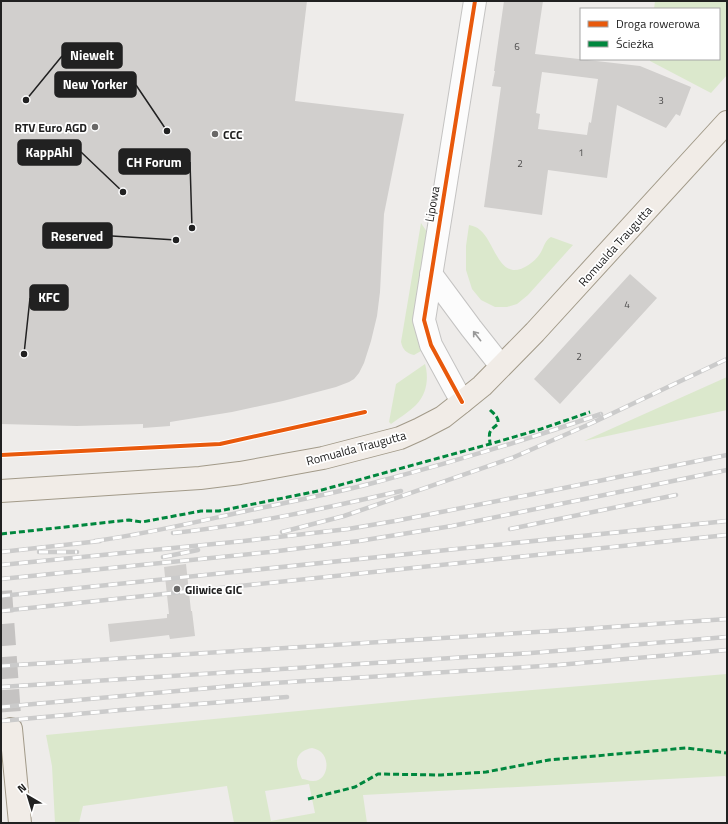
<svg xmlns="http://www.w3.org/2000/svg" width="728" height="824" viewBox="0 0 728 824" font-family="'Titillium Web',sans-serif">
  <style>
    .grass { fill: #dbe8cc; fill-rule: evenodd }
    .building { fill: #d1cfcd; fill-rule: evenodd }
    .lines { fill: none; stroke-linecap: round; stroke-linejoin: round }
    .major-tunnel { stroke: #c5c3c2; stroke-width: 22; stroke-dasharray: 22 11; stroke-linecap: butt }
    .minor-casing { stroke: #c4c3c2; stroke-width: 24 }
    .major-casing { stroke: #a29a89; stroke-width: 24 }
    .minor { stroke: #fcfcfc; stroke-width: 22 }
    .major { stroke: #f1ece7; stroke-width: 22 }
    .rail-casing { stroke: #cbcbcb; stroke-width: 4.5 }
    .rail { stroke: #fff; stroke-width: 3; stroke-dasharray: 9; stroke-linecap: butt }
    .quiet { stroke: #00873e; stroke-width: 3; stroke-dasharray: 6 3; stroke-linecap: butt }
    .cycleway-casing { stroke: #fff; stroke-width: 6 }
    .cycleway { stroke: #e8590c; stroke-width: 4 }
    .oneway { stroke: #999 }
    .poi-dot { fill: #696867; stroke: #fff; stroke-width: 1.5 }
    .labels { text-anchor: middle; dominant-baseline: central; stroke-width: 3.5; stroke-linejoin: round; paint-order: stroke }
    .number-label { font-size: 10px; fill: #4d4c4c }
    .poi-label { font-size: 12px; font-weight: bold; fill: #212121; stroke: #fff; text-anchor: start }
    .street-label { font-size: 12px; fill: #212121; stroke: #fff }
    .leader { fill: none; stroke: #212121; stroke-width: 1.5 }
    .callout-dot { fill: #212121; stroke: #fff; stroke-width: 1.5 }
    .callout { fill: #212121; stroke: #212121; stroke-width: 1.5 }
    .callout-label { font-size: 13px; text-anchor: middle; font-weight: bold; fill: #fff }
  </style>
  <rect width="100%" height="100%" fill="#eeecea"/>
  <path class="grass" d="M655 1H727V75L711 93 650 61V59H719V9H654Z
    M421 223 427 232 413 317 421 351 414 355C406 353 403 350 401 342Z
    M469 225C473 226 477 227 480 230 492 239 497 268 513 270 523 271 536 261 541 252 544 247 545 240 551 237L573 245 528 295 517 304 507 307H495L481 300 472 289 466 270V246Z
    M425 364C429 378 427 394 416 405 409 412 399 418 391 424L389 422 396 384Z
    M727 377V410L584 441Z
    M727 674V778L725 776 363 795 367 823H234L227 786 83 806 79 823H55L52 766 46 735 434 698ZM312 748C316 749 319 750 321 752 331 761 327 782 312 781 309 781 305 779 302 779 300 774 297 768 297 763 296 754 305 749 312 748ZM309 784 315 813 271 821 265 791Z"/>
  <path class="building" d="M1 1H307L295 101 404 114 384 214 380 292 377 316 371 341 364 363 359 373 354 379 349 382 336 387 283 401 232 412 170 422V426L143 428V424L77 426 1 424Z
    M504 1H543L535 54 640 66 691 87 680 116 676 114 666 128 617 105 607 178 548 170 542 215 484 207 501 87 492 86 495 71H494ZM542 72 598 79 591 123 589 122 587 135 538 129 540 114 536 113Z
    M630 274 657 298 560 404 534 379Z
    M186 564 191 611H192L195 636 170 639 169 635 110 642 108 624 167 618V614H169L164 567Z"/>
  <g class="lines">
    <path class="major-tunnel" d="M1 591 11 729"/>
    <defs>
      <path id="minor" d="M431 274 471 328 501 366
        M462 402 431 345 424 320 475 1"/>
      <path id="major" d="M1 491 200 478 240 473 323 458 400 438 420 429 443 417 462 402 482 386 535 332 727 122
        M11 729 20 823"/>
    </defs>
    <use href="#minor" class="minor-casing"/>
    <use href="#major" class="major-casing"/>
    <use href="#minor" class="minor"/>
    <use href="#major" class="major"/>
    <defs>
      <path id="rail" d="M510 529 676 495
        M282 532 344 516 512 458 592 423 727 359
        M173 533C250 525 326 508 401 491
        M95 541C146 534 196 522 246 511 289 502 331 494 373 483 450 463 526 440 601 414
        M1 552 100 541
        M39 552H77
        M163 557 198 550
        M1 565 244 541 348 529 395 521 564 488 727 455
        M1 579 270 552 359 541 452 526 727 470
        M1 596 727 521
        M1 611 727 535
        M1 666 568 630 727 619
        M1 687 94 681 531 653 727 637
        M1 707 243 685 558 665 727 650
        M1 721 121 710 287 697"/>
    </defs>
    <use href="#rail" class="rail-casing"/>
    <use href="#rail" class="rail"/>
    <path class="quiet" d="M490 410C494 414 499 417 498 424 488 432 489 431 490 444
      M1 534 129 520 142 522 201 511H219L318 491 490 444 541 429 590 412
      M308 799 355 787 378 774 441 775 486 772 549 760 686 748 727 753"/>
    <defs>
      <path id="cycleway" d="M462 402 431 345 424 320 475 1
        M1 455 220 444 365 412"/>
    </defs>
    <use href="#cycleway" class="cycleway-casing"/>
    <use href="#cycleway" class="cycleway"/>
  </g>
  <defs><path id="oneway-shaft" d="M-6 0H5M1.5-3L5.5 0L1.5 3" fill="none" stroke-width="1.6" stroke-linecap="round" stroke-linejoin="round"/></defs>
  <use class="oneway" href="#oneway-shaft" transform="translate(477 336) rotate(-128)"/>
  <g class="poi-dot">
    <circle cx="95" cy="127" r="4"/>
    <circle cx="215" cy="134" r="4"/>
    <circle cx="177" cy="589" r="4"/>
  </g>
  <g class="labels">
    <g class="number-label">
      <text x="517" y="46">6</text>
      <text x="661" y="100">3</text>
      <text x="581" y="152">1</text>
      <text x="520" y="163">2</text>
      <text x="627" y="304">4</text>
      <text x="579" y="356">2</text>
    </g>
    <g class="poi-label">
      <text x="87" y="127" text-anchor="end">RTV Euro AGD</text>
      <text x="223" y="134">CCC</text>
      <text x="185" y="589">Gliwice GlC</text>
    </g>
    <g class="street-label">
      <text transform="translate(432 204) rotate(-80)">Lipowa</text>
      <text transform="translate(615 246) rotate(-48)">Romualda Traugutta</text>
      <text transform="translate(356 448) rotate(-15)">Romualda Traugutta</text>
    </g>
  </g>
  <path class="leader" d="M26 100L62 56M167 131L136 85M123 192L81 152M192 228L190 162M176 240L112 236M24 354L30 298"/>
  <g class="callout-dot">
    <circle cx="26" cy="100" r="4"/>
    <circle cx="167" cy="131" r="4"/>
    <circle cx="123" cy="192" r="4"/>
    <circle cx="192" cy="228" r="4"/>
    <circle cx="176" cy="240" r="4"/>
    <circle cx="24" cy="354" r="4"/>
  </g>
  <g class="callout">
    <rect x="62" y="43" width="60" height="25" rx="4"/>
    <rect x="55" y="72" width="81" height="25" rx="4"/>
    <rect x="18" y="140" width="63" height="25" rx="4"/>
    <rect x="119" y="149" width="71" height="25" rx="4"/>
    <rect x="43" y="223" width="69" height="25" rx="4"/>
    <rect x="30" y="285" width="38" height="25" rx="4"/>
  </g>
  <g class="callout-label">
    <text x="92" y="60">Niewelt</text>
    <text x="95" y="89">New Yorker</text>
    <text x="49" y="157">KappAhl</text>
    <text x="154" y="167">CH Forum</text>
    <text x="77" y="241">Reserved</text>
    <text x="49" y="302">KFC</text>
  </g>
  <rect width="728" height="824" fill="none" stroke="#212121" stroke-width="4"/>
  <rect x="580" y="8" width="140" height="52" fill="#ffffff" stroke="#a6a6a6"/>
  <rect x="588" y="21" width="20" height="6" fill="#e8590c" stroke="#a6a6a6"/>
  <text x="616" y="28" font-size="12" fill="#212121">Droga rowerowa</text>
  <rect x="588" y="41" width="20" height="6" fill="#00873e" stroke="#a6a6a6"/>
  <text x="616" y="48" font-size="12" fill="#212121">Ścieżka</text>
  <g transform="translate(28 796) rotate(322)" stroke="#ffffff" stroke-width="3" paint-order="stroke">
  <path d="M0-3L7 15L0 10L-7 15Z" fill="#212121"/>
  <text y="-6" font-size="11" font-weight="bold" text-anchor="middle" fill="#212121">N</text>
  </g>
</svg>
